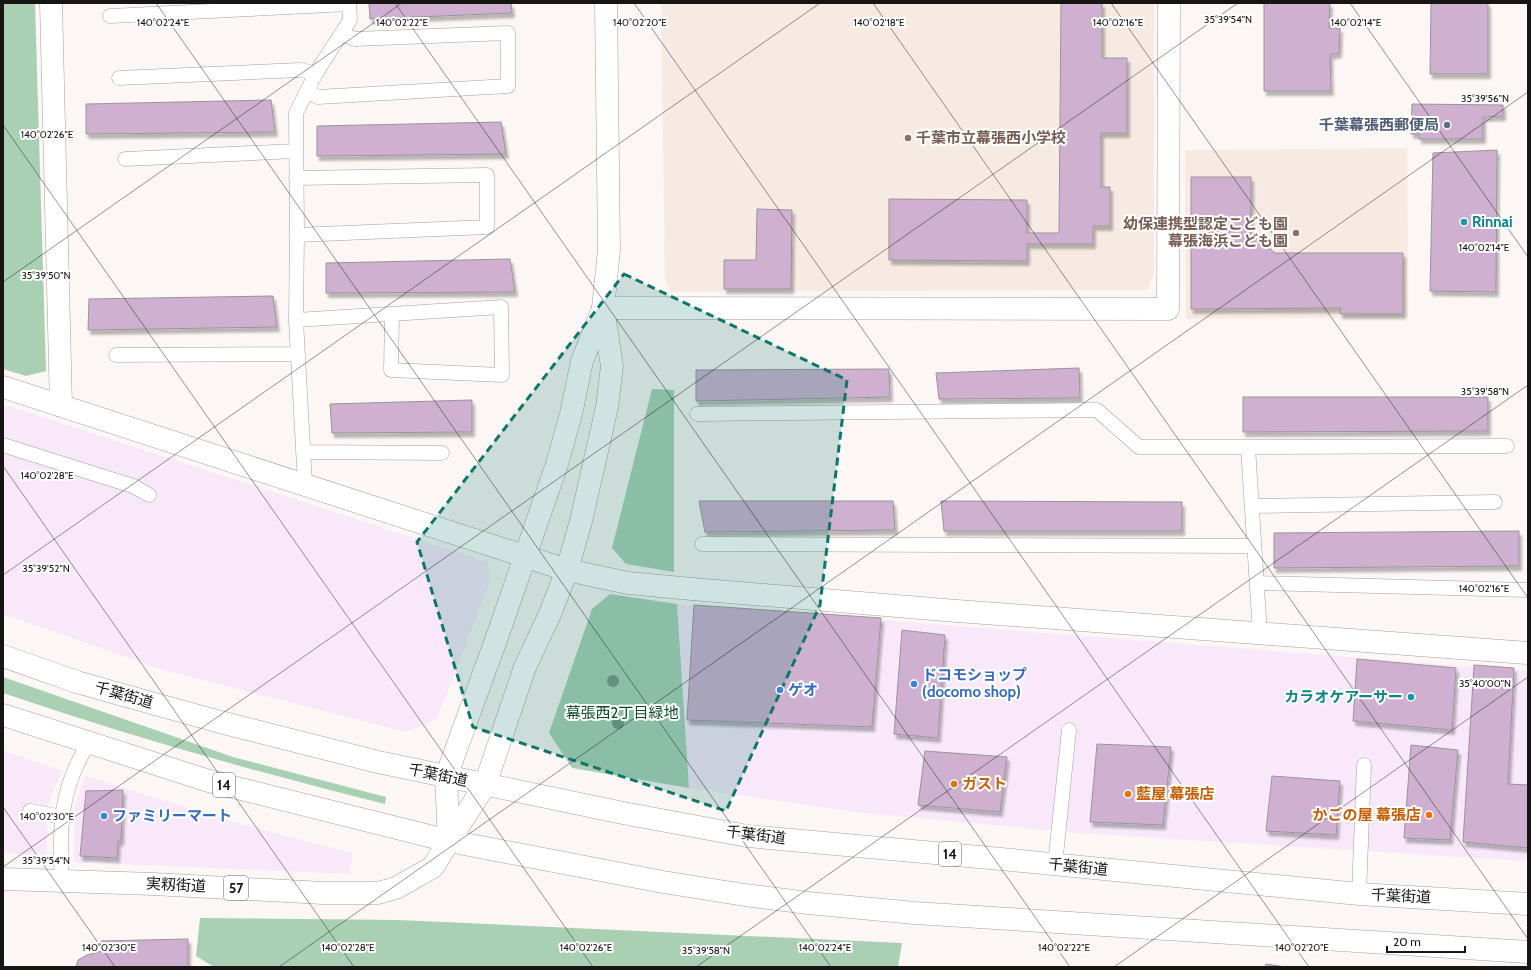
<svg xmlns="http://www.w3.org/2000/svg" width="1531" height="970" viewBox="0 0 1531 970" font-family="Cabin,'Noto Sans JP',sans-serif">
  <style>
    .commercial { fill: #f8e8fa }
    .built { fill: #f6eae3 }
    .green { fill: #aad0b4 }
    .building { fill: #cfb0d0; stroke: #989599; filter: url(#shadow) }
    .lines { fill: none; stroke-linecap: round; stroke-linejoin: round }
    .lane-casing { stroke: #a49f9c; stroke-width: 15 }
    .street-casing { stroke: #a49f9c; stroke-width: 23 }
    .secondary-casing { stroke: #a49f9c; stroke-width: 23 }
    .primary-casing { stroke: #a49f9c; stroke-width: 23 }
    .highway-casing { stroke: #a49f9c; stroke-width: 23 }
    .lane { stroke: #fff; stroke-width: 14 }
    .street { stroke: #fff; stroke-width: 22 }
    .secondary { stroke: #fff; stroke-width: 22 }
    .primary { stroke: #fff; stroke-width: 22 }
    .highway { stroke: #fff; stroke-width: 22 }
    .tree { fill: #789884 }
    .marked { fill: #0f766e; fill-opacity: 0.2; stroke: #0f766e; stroke-width: 3; stroke-dasharray: 8 5; stroke-linejoin: round }
    .ticks { fill: none; stroke: #171514; stroke-width: 1; stroke-opacity: 0.45 }
    .service-dot { fill: #5c6f8a; stroke: #fff; stroke-width: 1.5 }
    .education-dot { fill: #8d6e63; stroke: #fff; stroke-width: 1.5 }
    .culture-dot { fill: #0f9aa8; stroke: #fff; stroke-width: 1.5 }
    .shop-dot { fill: #3f7fe0; stroke: #fff; stroke-width: 1.5 }
    .food-dot { fill: #e8710a; stroke: #fff; stroke-width: 1.5 }
    .labels { text-anchor: middle; dominant-baseline: central; stroke-width: 4; stroke-linejoin: round; paint-order: stroke }
    .shield { fill: #fff; stroke: #5d5b5a; stroke-width: 1 }
    .shield-label { font-size: 14px; font-weight: bold; fill: #171514 }
    .service-label { font-size: 15px; font-weight: bold; fill: #4e5e75; stroke: #fff; text-anchor: end }
    .education-label { font-size: 15px; font-weight: bold; fill: #785e54; stroke: #fff; text-anchor: start }
    .culture-label { font-size: 15px; font-weight: bold; fill: #0d838f; stroke: #fff; text-anchor: start }
    .shop-label { font-size: 15px; font-weight: bold; fill: #366cbe; stroke: #fff; text-anchor: start }
    .street-label { font-size: 15px; fill: #171514; stroke: #fff }
    .park-label { font-size: 15px; fill: #0c4c29; stroke: #fff }
    .food-label { font-size: 15px; font-weight: bold; fill: #c56008; stroke: #fff; text-anchor: start }
    .ticks-label { font-size: 10px; text-anchor: middle; fill: #171514; stroke: #fff; stroke-width: 4; stroke-linejoin: round; paint-order: stroke }
  </style>
  <defs>
    <filter id="shadow"><feDropShadow dx="2.5" dy="4.5" stdDeviation="1" flood-color="#0004"/></filter>
  </defs>
  <rect width="100%" height="100%" fill="#fcf6f4"/>
  <path class="commercial" d="M3 404 488 562 490 581 437 719 406 732 164 670 3 614Z
    M677 604 1528 671V861L1079 833 863 813 689 788Z
    M3 751 62 771 50 798 47 813V855L3 853Z
    M85 776 244 825 352 853 350 874 74 862 75 805Z"/>
  <path class="built" d="M661 3H1154V274L1147 290 671 292 665 281Z
    M1407 148 1408 317 1186 319 1185 150Z"/>
  <path class="green" d="M3 3H35L46 371 26 376 3 369Z
    M652 389 674 390V572L626 564 612 548Z
    M610 594 677 604 689 788 572 768 549 733 592 609Z
    M3 677 233 757 386 797 385 804C256 772 129 736 3 693Z
    M200 918 398 920 902 943 898 967H214L196 956Z"/>
  <path class="building" d="M369 3H511L512 13 370 19Z
    M1061 3H1102V58H1127V133H1101V187H1110V226H1093V244H1027V261L889 260V199L1027 200V233H1059Z
    M1264 3H1330L1329 28H1340L1339 53 1330 55 1331 91H1264Z
    M1443 3H1488V74H1430L1431 4Z
    M271 100 275 132 86 134V104Z
    M1412 104 1503 105V116L1483 117V139H1419V134H1411Z
    M501 122 506 154 317 156V126Z
    M1497 150 1496 292 1430 291 1433 153Z
    M1191 177H1251V233L1275 253H1403V314H1340L1341 308 1191 309Z
    M757 209 792 210 791 289H724V260H756Z
    M510 259 515 292 326 293V263Z
    M273 296 277 327 88 330 89 299Z
    M1079 368 1080 398 939 399 936 373Z
    M889 369 890 397 696 401V370Z
    M1243 397H1488V431L1243 432Z
    M472 400V432L332 433 330 404Z
    M699 501H893L895 530 705 532Z
    M941 501 1182 502V531H944Z
    M1519 531V566L1274 568V533Z
    M694 605 881 618 872 727 687 720Z
    M902 630 945 635 938 738 894 734Z
    M1357 659 1456 668 1452 730 1353 721Z
    M1474 665 1514 668 1508 784 1528 785V848L1463 842Z
    M1097 744 1171 747 1163 825 1090 822Z
    M1411 745 1458 750 1450 840 1404 838Z
    M925 751 1007 757 1000 812 918 805Z
    M1272 776 1340 781 1336 835 1266 831Z
    M123 790 121 841H118L117 858 80 856 86 791Z
    M188 939V967H76L78 960 87 955 102 951 101 941Z
    M1266 964 1286 967H1265Z"/>
  <g class="lines">
    <defs>
      <path id="lane" d="M110 16 349 4
        M119 78 300 70 316 73
        M307 91 318 97 508 86V33L355 39 341 34
        M125 159 296 151
        M296 178 487 175V227L297 235
        M296 320 501 307 502 375 391 370 392 314
        M116 355 298 354
        M697 414 1097 410 1139 447H1248
        M3 445 133 486 149 495
        M303 452 442 453
        M305 485 296 320 297 235 296 113 316 73 350 20 349 3
        M1252 506 1495 502
        M702 544 1254 546
        M1257 583 1528 590
        M1260 634 1248 447 1507 446
        M30 811 62 817
        M1055 865 1069 730
        M62 881C60 845 59 808 73 774 77 763 83 753 88 743
        M1359 894 1364 765"/>
      <path id="street" d="M51 3 61 406
        M603 308 1168 309 1169 3
        M3 387 567 570 628 583 692 589 957 611 1528 653"/>
      <path id="secondary" d="M449 841 485 785 525 667 550 614 567 570 581 521 607 407 612 366 603 308 609 250 606 3
        M449 841 446 777 501 626 557 464 571 414 582 361 603 309"/>
      <path id="primary" d="M3 879 153 884 323 893H378L396 888 433 867 449 841"/>
      <path id="highway" d="M3 656 77 682 112 692 220 722 378 762 623 813 747 836 1001 859 1359 894 1528 904
        M3 715 209 781 449 841 663 882 745 895 808 903 915 913 1528 952"/>
    </defs>
    <use href="#lane" class="lane-casing"/>
    <use href="#street" class="street-casing"/>
    <use href="#secondary" class="secondary-casing"/>
    <use href="#primary" class="primary-casing"/>
    <use href="#highway" class="highway-casing"/>
    <use href="#lane" class="lane"/>
    <use href="#street" class="street"/>
    <use href="#secondary" class="secondary"/>
    <use href="#primary" class="primary"/>
    <use href="#highway" class="highway"/>
  </g>
  <g class="tree">
    <circle cx="613" cy="681" r="6"/>
    <circle cx="618" cy="723" r="6"/>
  </g>
  <path class="marked" d="M624 274 847 380 820 605 726 811 473 727 417 542Z"/>
  <path class="ticks" d="M156 3 831 967M395 3 1070 967M634 3 1309 967M873 3 1528 939M1111 3 1528 598M1350 3 1528 257M3 125 593 967M3 282 402 3M3 466 354 967M3 575 820 3M3 807 115 967M3 867 1238 3M279 967 1528 92M696 967 1528 385M1114 967 1528 677"/>
  <circle class="service-dot" cx="1447" cy="125" r="4"/>
  <g class="education-dot">
    <circle cx="908" cy="138" r="4"/>
    <circle cx="1296" cy="233" r="4"/>
  </g>
  <g class="culture-dot">
    <circle cx="1464" cy="222" r="4"/>
    <circle cx="1411" cy="697" r="4"/>
  </g>
  <g class="shop-dot">
    <circle cx="914" cy="684" r="4"/>
    <circle cx="780" cy="690" r="4"/>
    <circle cx="104" cy="816" r="4"/>
  </g>
  <g class="food-dot">
    <circle cx="954" cy="784" r="4"/>
    <circle cx="1128" cy="794" r="4"/>
    <circle cx="1429" cy="815" r="4"/>
  </g>
  <g class="labels">
    <g class="shield">
      <rect x="213" y="773" width="22" height="24" rx="3"/>
      <rect x="939" y="842" width="22" height="24" rx="3"/>
      <rect x="224" y="876" width="24" height="24" rx="3"/>
    </g>
    <g class="shield-label">
      <text x="224" y="785">14</text>
      <text x="950" y="854">14</text>
      <text x="236" y="888">57</text>
    </g>
    <g class="service-label">
      <text x="1439" y="125">千葉幕張西郵便局</text>
    </g>
    <g class="education-label">
      <text x="916" y="138">千葉市立幕張西小学校</text>
      <text x="1288" y="224" text-anchor="end">幼保連携型認定こども園<tspan x="1288" dy="17">幕張海浜こども園</tspan></text>
    </g>
    <g class="culture-label">
      <text x="1472" y="222">Rinnai</text>
      <text x="1403" y="697" text-anchor="end">カラオケアーサー</text>
    </g>
    <g class="shop-label">
      <text x="922" y="675">ドコモショップ<tspan x="922" dy="17">(docomo shop)</tspan></text>
      <text x="788" y="690">ゲオ</text>
      <text x="112" y="816">ファミリーマート</text>
    </g>
    <g class="street-label">
      <text transform="translate(124 695) rotate(16)">千葉街道</text>
      <text transform="translate(438 775) rotate(12)">千葉街道</text>
      <text transform="translate(756 835) rotate(7)">千葉街道</text>
      <text transform="translate(1078 867) rotate(6)">千葉街道</text>
      <text transform="translate(176 885) rotate(3)">実籾街道</text>
      <text transform="translate(1401 896) rotate(3)">千葉街道</text>
    </g>
    <g class="park-label">
      <text x="622" y="713">幕張西2丁目緑地</text>
    </g>
    <g class="food-label">
      <text x="962" y="784">ガスト</text>
      <text x="1136" y="794">藍屋 幕張店</text>
      <text x="1421" y="815" text-anchor="end">かごの屋 幕張店</text>
    </g>
  </g>
  <g class="ticks-label">
    <text x="1228" y="23">35°39'54"N</text>
    <text x="163" y="26">140°02'24"E</text>
    <text x="402" y="26">140°02'22"E</text>
    <text x="640" y="26">140°02'20"E</text>
    <text x="879" y="26">140°02'18"E</text>
    <text x="1118" y="26">140°02'16"E</text>
    <text x="1356" y="26">140°02'14"E</text>
    <text x="1485" y="102">35°39'56"N</text>
    <text x="47" y="138">140°02'26"E</text>
    <text x="1484" y="251">140°02'14"E</text>
    <text x="46" y="279">35°39'50"N</text>
    <text x="1485" y="395">35°39'58"N</text>
    <text x="47" y="479">140°02'28"E</text>
    <text x="46" y="572">35°39'52"N</text>
    <text x="1484" y="592">140°02'16"E</text>
    <text x="1485" y="687">35°40'00"N</text>
    <text x="47" y="820">140°02'30"E</text>
    <text x="46" y="864">35°39'54"N</text>
    <text x="109" y="951">140°02'30"E</text>
    <text x="348" y="951">140°02'28"E</text>
    <text x="586" y="951">140°02'26"E</text>
    <text x="825" y="951">140°02'24"E</text>
    <text x="1064" y="951">140°02'22"E</text>
    <text x="1302" y="951">140°02'20"E</text>
    <text x="706" y="954">35°39'58"N</text>
  </g>
  <rect width="1531" height="970" fill="none" stroke="#171514" stroke-width="8"/>
  <path d="M1387 946v6h78v-6" fill="none" stroke="#171514" stroke-width="2"/>
  <text x="1393" y="946" font-size="12" fill="#171514" stroke="#ffffff" stroke-width="3" paint-order="stroke">20 m</text>
</svg>
